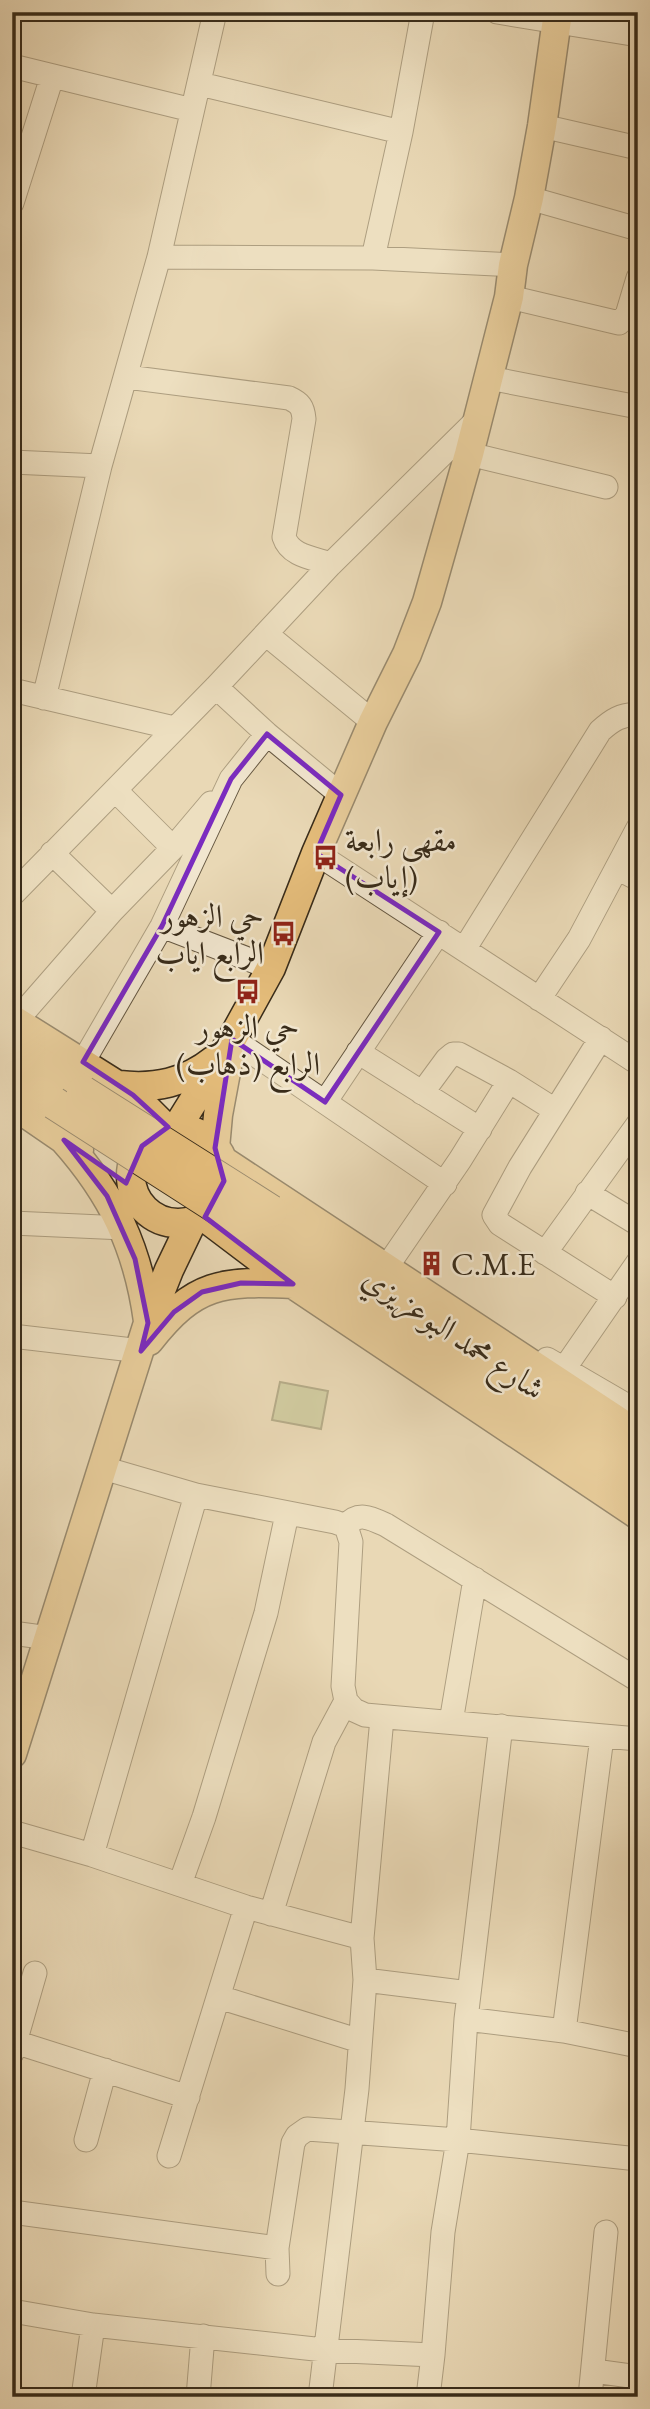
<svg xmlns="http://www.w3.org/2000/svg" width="650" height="2409" viewBox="0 0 650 2409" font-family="'EB Garamond',Amiri,serif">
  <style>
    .green { fill: #b6bf8d; stroke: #787654; stroke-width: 2 }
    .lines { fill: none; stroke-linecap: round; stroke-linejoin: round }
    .minor-casing { stroke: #655741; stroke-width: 25 }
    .major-casing { stroke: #392c1a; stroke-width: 31 }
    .highway-casing { stroke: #392c1a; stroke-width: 34 }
    .minor { stroke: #f1e6cf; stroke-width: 23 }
    .major { stroke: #e4bc7a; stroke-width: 28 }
    .highway { stroke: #e4bc7a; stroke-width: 32 }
    .highway-bridge-casing { stroke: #392c1a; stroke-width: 34; stroke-linecap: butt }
    .highway-bridge { stroke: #e4bc7a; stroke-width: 32 }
    .marked { fill: none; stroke: #7b2cbf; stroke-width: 5; stroke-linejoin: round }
    .labels { text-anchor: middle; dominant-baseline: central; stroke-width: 5; stroke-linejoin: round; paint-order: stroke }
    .poi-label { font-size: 32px; fill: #392c1a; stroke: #f1e6cf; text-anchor: start }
    .street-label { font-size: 32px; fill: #392c1a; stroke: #f1e6cf }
  </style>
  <rect width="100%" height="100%" fill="#e9d8b5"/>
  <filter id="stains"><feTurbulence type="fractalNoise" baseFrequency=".00286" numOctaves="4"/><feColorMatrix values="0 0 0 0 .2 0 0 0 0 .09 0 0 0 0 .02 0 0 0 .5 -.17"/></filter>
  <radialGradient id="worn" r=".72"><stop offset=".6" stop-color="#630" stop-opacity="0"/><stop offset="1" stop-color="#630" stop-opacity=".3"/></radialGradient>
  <path class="green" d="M280 1382 328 1391 321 1429 272 1420Z"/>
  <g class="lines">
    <defs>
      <path id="minor" d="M497 12 638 35
        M12 66 192 110
        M200 84 401 132
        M542 126 638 148
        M529 198 638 229
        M12 203 52 77
        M159 257 373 258 513 265
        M373 258 401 132 423 12
        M509 297 619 323 627 315 638 278
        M127 377 289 398C300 403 303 407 304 419L284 537C290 556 313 558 331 564
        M489 378 638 407
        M469 454 606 487
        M12 462 100 466
        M266 634 373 722
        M216 687 267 734 341 795
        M12 690 174 728
        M44 698 100 466 159 257 215 12
        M115 790 173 848
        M52 853 112 911
        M316 853 638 1063
        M617 868 638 879
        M12 895 216 687 331 564 477 420
        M162 926 271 968
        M465 948 600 731C611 721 622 713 638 715
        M539 999 579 939 638 828
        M16 1021 112 911 173 848 211 803
        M601 1038 520 1167 494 1215 500 1224 615 1297
        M232 1039 445 1184
        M358 1052 480 1129
        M83 1062 162 926 231 779 267 734
        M422 1093 447 1059 453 1054H459L509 1081 555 1110
        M325 1102 439 932
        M587 1193 638 1224
        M12 1223 124 1228
        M545 1253 638 1124
        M386 1268 460 1160 509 1081
        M12 1336 141 1351
        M547 1359 638 1412
        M564 1369 638 1262
        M103 1468 196 1495 335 1522 346 1526 351 1542 343 1686 346 1701 354 1710 365 1715 638 1739
        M346 1526C358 1511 371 1518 386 1525L638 1680
        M12 1633 49 1638
        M451 1722 475 1579
        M12 1832 92 1855 246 1907 362 1938
        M92 1855 196 1495
        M180 1884 204 1817 266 1613 287 1514
        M271 1914 324 1742 346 1701
        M365 1980 469 1993
        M219 1997 360 2041
        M466 2019 564 2031 638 2046
        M564 2031 602 1737
        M12 2041 188 2097
        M12 2053 35 1973
        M86 2140 105 2070
        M169 2156 246 1907
        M12 2212 277 2248
        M278 2274 277 2248 293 2143 297 2136 307 2129 458 2140 638 2159
        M12 2311 93 2325 324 2350 433 2355
        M594 2371 638 2377
        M83 2397 93 2325
        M198 2397 203 2336
        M320 2397 357 2089 365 1980 362 1938 382 1718
        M428 2397 433 2355 443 2232 458 2140 466 2019 501 1726
        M590 2397 606 2232"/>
      <path id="major" d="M12 1019 133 1095 168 1130
        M119 1085C155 1089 185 1083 214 1060
        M12 1104 79 1150
        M176 1129 232 1039 271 968 316 853 373 722 407 654 427 602 469 454 509 297 513 265 529 198 542 126 558 12
        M131 1176a47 47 0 1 1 94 0a47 47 0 1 1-94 0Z
        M64 1140C113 1195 138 1248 148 1321
        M215 1148 218 1115 229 1056
        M222 1160 621 1423
        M203 1216 293 1284 638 1515
        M149 1341C195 1282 222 1281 293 1284
        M12 1754 148 1323 169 1270 193 1220"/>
      <path id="highway" d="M12 1046 83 1092
        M12 1076 54 1103
        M271 1211 416 1309 638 1453
        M258 1234 638 1485"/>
    </defs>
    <use href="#minor" class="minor-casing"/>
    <use href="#major" class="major-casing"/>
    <use href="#highway" class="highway-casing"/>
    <use href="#minor" class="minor"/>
    <use href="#major" class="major"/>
    <use href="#highway" class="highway"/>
    <defs>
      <path id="highway-bridge" d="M83 1092 271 1211
        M54 1103 258 1234"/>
    </defs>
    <use href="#highway-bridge" class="highway-bridge-casing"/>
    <use href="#highway-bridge" class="highway-bridge"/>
  </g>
  <path d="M0 0H650V2409H0ZM267 734 341 795 316 853 439 932 325 1102 232 1039 215 1148 224 1181 205 1217 293 1284 241 1283 202 1292 174 1312 141 1351 148 1323 135 1259 107 1196 64 1140 126 1183 142 1146 168 1127 133 1095 83 1062 162 926 231 779Z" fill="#e9d8b5" fill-opacity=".55" fill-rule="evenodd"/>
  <path class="marked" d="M267 734 341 795 316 853 439 932 325 1102 232 1039 215 1148 224 1181 205 1217 293 1284 241 1283 202 1292 174 1312 141 1351 148 1323 135 1259 107 1196 64 1140 126 1183 142 1146 168 1127 133 1095 83 1062 162 926 231 779Z"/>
  <defs>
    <symbol id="bus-bare" viewBox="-9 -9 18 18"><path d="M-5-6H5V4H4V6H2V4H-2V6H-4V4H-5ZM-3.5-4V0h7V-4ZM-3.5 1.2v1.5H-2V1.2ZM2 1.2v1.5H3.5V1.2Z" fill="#8f2418" stroke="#f1e6cf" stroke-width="2.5" paint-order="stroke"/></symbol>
    <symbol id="building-bare" viewBox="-9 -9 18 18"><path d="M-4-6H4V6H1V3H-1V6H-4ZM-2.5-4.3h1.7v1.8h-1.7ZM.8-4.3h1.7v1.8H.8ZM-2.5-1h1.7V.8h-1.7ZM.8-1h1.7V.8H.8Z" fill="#8f2418" stroke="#f1e6cf" stroke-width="2.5" paint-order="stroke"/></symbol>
  </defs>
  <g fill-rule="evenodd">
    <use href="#bus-bare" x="308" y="840" width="35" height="35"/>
    <use href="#bus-bare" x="266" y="916" width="35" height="35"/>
    <use href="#bus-bare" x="230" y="974" width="35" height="35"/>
    <use href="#building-bare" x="414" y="1246" width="35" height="35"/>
  </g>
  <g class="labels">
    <g class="poi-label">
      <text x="345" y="840">مقهى رابعة<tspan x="345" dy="37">(إياب)</tspan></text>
      <text x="264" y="916" text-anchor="end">حي الزهور<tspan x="264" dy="37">الرابع اياب</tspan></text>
      <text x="248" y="1027" text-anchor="middle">حي الزهور<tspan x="248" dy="37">الرابع (ذهاب)</tspan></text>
      <text x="451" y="1264">C.M.E</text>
    </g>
    <g class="street-label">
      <text transform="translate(454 1333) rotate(34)">شارع محمد البوعزيزي</text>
    </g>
  </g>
  <rect width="650" height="2409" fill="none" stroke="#e9d8b5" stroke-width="42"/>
  <rect x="14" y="14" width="622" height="2381" fill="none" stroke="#392c1a" stroke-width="3.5"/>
  <rect x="21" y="21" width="608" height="2367" fill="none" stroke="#392c1a" stroke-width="2"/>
  <rect width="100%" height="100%" filter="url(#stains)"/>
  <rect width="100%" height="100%" fill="url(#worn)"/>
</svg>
